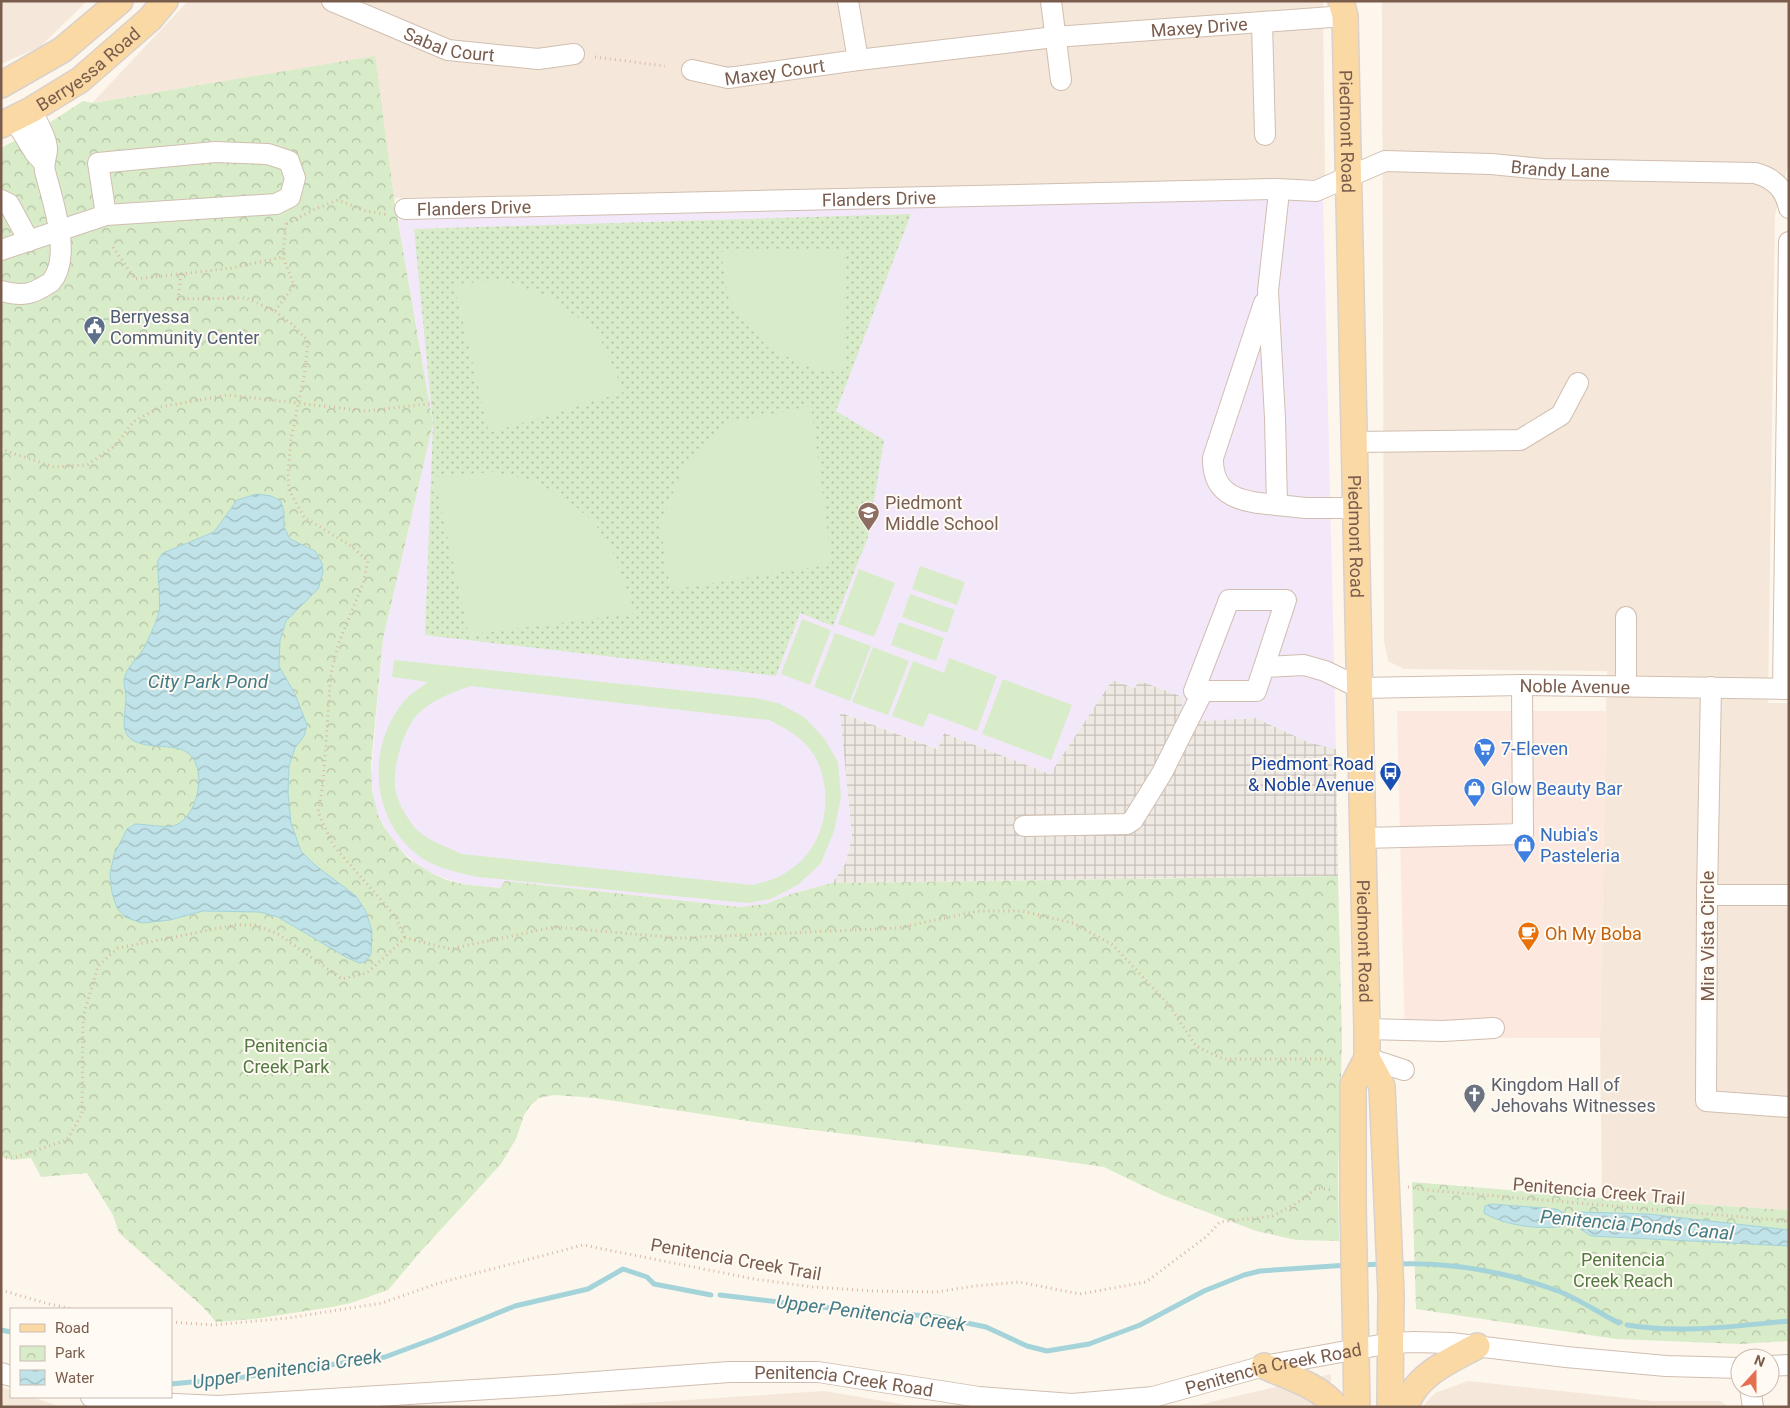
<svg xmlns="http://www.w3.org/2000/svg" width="1790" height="1408" viewBox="0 0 1790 1408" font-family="Roboto,sans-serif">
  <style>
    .residential { fill: #f5e8da }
    .commercial { fill: #fde8e0 }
    .industrial { fill: url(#industrial-grid) }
    .education { fill: #f3e8fa }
    .grass { fill: url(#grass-dots) }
    .park { fill: url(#park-crowns) }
    .pitch { fill: #d8ecc9; fill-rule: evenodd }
    .water { fill: url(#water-waves); stroke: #a5d3da }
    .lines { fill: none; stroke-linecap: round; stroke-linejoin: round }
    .stream { stroke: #a5d3da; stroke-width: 5 }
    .minor-casing { stroke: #d1beb0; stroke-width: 22 }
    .major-casing { stroke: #dad1cd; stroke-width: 28 }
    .path { stroke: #d9b8a5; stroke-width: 3; stroke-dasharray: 1 4; stroke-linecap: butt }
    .minor { stroke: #fff; stroke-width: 20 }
    .major { stroke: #fbd9a5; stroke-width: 25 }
    .labels { text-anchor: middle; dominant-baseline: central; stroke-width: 4; stroke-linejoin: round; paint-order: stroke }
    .street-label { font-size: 18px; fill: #7a5c4d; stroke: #fffaf3 }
    .service-label { font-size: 18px; fill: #4e5e75; stroke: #fffaf3; text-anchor: start }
    .education-label { font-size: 18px; fill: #785e54; stroke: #fffaf3; text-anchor: start }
    .shop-label { font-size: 18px; fill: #366cbe; stroke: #fffaf3; text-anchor: start }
    .transit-label { font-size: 18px; fill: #164399; stroke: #fffaf3; text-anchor: end }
    .food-label { font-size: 18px; fill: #c56008; stroke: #fffaf3; text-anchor: start }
    .park-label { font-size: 18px; fill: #537a41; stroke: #fffaf3 }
    .worship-label { font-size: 18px; fill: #5b616d; stroke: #fffaf3; text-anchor: start }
    .water-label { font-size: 19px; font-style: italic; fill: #437c86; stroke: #fffaf3 }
  </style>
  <defs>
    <pattern id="industrial-grid" width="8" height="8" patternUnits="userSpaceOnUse" patternTransform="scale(1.25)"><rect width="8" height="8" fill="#efe9e4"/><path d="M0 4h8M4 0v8" fill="none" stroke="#c7c0bb"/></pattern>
    <pattern id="grass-dots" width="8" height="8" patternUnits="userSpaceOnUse" patternTransform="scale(1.25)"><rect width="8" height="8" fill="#d8ecc9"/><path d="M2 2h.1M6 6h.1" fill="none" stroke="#b4c2a5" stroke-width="1.8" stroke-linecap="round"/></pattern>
    <pattern id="park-crowns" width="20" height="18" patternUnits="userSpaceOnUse" patternTransform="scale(1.25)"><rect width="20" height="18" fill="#d8ecc9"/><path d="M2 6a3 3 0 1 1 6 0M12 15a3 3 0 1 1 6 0" fill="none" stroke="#b4c2a5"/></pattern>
    <pattern id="water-waves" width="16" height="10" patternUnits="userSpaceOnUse" patternTransform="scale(1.25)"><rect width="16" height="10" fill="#bfe3e8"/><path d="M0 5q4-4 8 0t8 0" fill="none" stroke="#a0bbbe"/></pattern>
  </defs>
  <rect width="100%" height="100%" fill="#fdf6ec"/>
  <path class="residential" d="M1 1H87L40 47 1 64Z
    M188 1H1323L1325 179 394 198 374 57 92 103Z
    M1382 1H1789L1788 166 1775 215 1768 703H1789V1210L1602 1198 1600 1038 1607 671 1404 669 1388 661 1384 641Z
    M1331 1374 1330 1407H1190Z
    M1468 1381 1653 1401H1720L1729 1407H1422L1435 1393Z
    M1 1387 11 1390V1397H32L62 1407H1Z
    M824 1391 919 1407H579Z"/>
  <path class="commercial" d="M1397 711H1606L1600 1038H1405Z"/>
  <path class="industrial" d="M1112 680 1135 688 1138 680 1183 697 1191 716 1203 720 1256 718 1308 742 1336 749 1338 876 832 883 845 864 852 837 839 712 937 749 944 733 1050 774Z"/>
  <path class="education" d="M1323 194 1336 749 1308 742 1256 718 1203 721 1181 713 1183 697 1138 680 1135 688 1112 680 1050 774 944 733 938 749 840 712 852 837 845 864 832 883 791 894 766 904 753 906 740 907 505 881 501 888 462 884 433 874 420 867 400 849 391 839 378 815 374 802 371 777 383 639 433 424 398 220Z"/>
  <path class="grass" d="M911 214 836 411 884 440 868 537 833 626 800 613 776 676 425 635 433 424 414 229Z"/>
  <path class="park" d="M375 56 394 198 433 424 383 639 371 765 372 790 378 815 384 827 400 849 409 859 433 874 447 880 462 884 500 888 505 881 740 907 766 904 791 894 832 883 1338 876 1342 1041 1338 1177 1339 1241 1296 1240 1256 1231 1162 1195 1104 1167 1027 1156 788 1127 595 1098 554 1095 539 1098 530 1106 524 1115 516 1139 501 1164 422 1250 388 1290 351 1303 332 1307 254 1319 216 1322 202 1306 119 1233 113 1215 87 1173 41 1177 31 1158 13 1160 1 1157V148L49 123 83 101 93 103Z
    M1412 1182 1602 1198 1789 1210V1341L1741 1344 1616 1339 1416 1309Z"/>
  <path class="pitch" d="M845 250 846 369 817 371 767 347 729 300 721 252Z
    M505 280 549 297 597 331 624 392 489 433 454 284Z
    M811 406 832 564 670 590 660 524 684 466 730 422Z
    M492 472 532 480 565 498 593 521 613 552 635 613 469 635 434 477Z
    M920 566 965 582 957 605 912 589Z
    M859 569 895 583 874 637 838 624Z
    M910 594 955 610 947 633 902 617Z
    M802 619 831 630 810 685 781 674Z
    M899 622 944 638 936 661 891 645Z
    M835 633 871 646 850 701 814 687Z
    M873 647 909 661 888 715 852 702Z
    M949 658 997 676 977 731 929 713 923 727 892 716 913 661 944 673Z
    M394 660 755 698 778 703 804 717 824 738 838 762 841 798 834 831 821 863 799 884 771 899 747 903 478 877C456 872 433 868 415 853 370 815 367 746 404 701 410 694 420 688 428 682L392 677ZM471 686 769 720C785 728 804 738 814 755 831 784 829 826 808 853 803 861 790 870 782 875 774 880 762 882 753 885L462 854C447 847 431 842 418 831 409 822 396 800 395 787 393 766 404 726 420 712 434 699 453 692 471 686Z
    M1003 679 1072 705 1051 760 982 734Z"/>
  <path class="water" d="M257 494 271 496 281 501 284 512V527L290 539 315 551 322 563 323 572 318 589 286 621 280 640 279 666 295 694 307 725 304 736 295 748 289 766 288 793 291 823 301 851 315 865 356 896 366 912 372 931 371 954 365 962 359 963 346 957 278 917 260 912 203 911 170 920 142 923 125 917 117 908 112 893 110 874 114 855 127 829 135 824C144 824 166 828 173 826 197 820 209 769 188 753 172 740 126 755 124 725 124 715 126 705 126 695 125 690 124 685 124 680 126 667 138 658 144 648 149 638 154 627 158 616 162 604 157 575 158 560L163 553 214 532 237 500Z
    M1491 1204 1556 1209 1567 1214 1566 1226C1541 1230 1506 1226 1484 1213L1485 1206Z
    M1580 1212 1648 1214 1789 1230V1246L1591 1236 1574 1225 1575 1217Z"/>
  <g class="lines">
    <path class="stream" d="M1560 1219 1579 1222
      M1396 1264C1450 1262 1507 1272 1558 1291 1579 1299 1599 1313 1619 1323
      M1361 1265 1382 1264
      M720 1295 864 1312H880L938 1317 986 1327 1027 1346 1047 1351 1089 1344 1140 1325 1204 1291 1244 1275 1260 1271 1348 1265
      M1627 1325C1681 1334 1735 1326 1789 1321
      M1 1330 11 1332
      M171 1384 244 1377 385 1357 436 1338 515 1306 588 1289 623 1269 647 1277 654 1284 711 1295"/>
    <defs>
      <g id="minor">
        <path id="s1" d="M332 1 448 50 538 59 574 54"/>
        <path d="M848 1 858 60"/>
        <path d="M1051 1 1061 80"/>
        <path d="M1262 22 1265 135"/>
        <path id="s2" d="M692 70 728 78 858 60 1055 37 1345 16"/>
        <path d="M14 119 35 153 44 163"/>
        <path d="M1277 189 1278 201 1268 291 1275 418 1277 505 1306 508H1356"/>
        <path d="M1 200 9 204 29 241"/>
        <path id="s3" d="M405 209 1277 189 1316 191 1385 161 1491 164 1543 169 1755 173C1774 178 1785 189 1789 208"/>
        <path d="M1 250 106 215 276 204 290 197 295 178 289 161 268 154 215 152 98 163 106 215"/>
        <path d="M1 291C16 295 28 296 41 288 44 286 49 284 51 282 73 257 52 200 45 171 43 162 47 157 47 149 47 138 36 120 31 110"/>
        <path d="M1264 303 1213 458C1212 499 1245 502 1277 505"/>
        <path d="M1355 442 1520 440 1561 415 1578 383"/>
        <path id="s4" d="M1264 667 1256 691H1194L1229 600H1286L1264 667 1304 665 1325 671 1360 688 1522 685 1789 689"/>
        <path d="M1626 686V617"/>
        <path d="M1711 687 1707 895 1706 1101 1789 1107"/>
        <path d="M1783 689 1789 242"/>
        <path d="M1024 826 1127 824 1133 820 1162 773 1203 691"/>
        <path d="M1363 838 1523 834 1522 685"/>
        <path d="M1707 895H1789"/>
        <path d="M1367 1029 1443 1031 1494 1028"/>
        <path d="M1367 1058 1404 1070"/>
        <path d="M1770 1366 1789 1365"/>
        <path d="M1 1373 11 1376"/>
        <path d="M1750 1388 1753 1407"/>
        <path id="s5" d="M91 1397 111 1401 218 1406 554 1385 729 1372H818L979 1397 1072 1404 1153 1397 1264 1366 1391 1343 1414 1342 1451 1343 1566 1357 1666 1366 1740 1368"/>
      </g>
      <g id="major">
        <path id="s6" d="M1341 1 1345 16 1367 1029V1058L1353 1085V1204L1357 1407"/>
        <path d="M1 85 62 50 120 1"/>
        <path id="s7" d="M1 125 31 110 80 80 150 19 165 1"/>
        <path d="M1367 1058 1382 1086 1391 1294 1390 1407"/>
        <path d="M1264 1366C1288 1377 1319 1385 1336 1407"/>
        <path d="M1406 1407C1414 1375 1452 1360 1477 1346"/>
      </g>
    </defs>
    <use href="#minor" class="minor-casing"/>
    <use href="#major" class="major-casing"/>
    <path class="path" d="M595 57 665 66
      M287 224 315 209 338 200 366 211 389 215
      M113 247 135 279 232 268 283 257
      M181 274 178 299 246 298 275 311 293 325 308 341 305 371 291 440 288 473 289 490 304 517 351 546 368 561 363 584 339 642 331 673 323 784 318 812 333 845 395 916 405 938
      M275 311 294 285 283 257 286 223
      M1 448 9 452 54 467 87 465 116 445 133 422 160 407 228 395 366 411 437 403
      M1 1158 16 1157 67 1140 82 1114 83 1017 98 966 118 948 235 925H256L278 934 342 979 367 973 405 938 450 949 554 927 679 938 898 928 978 911H1022L1073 923 1113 945 1169 1005 1196 1046 1223 1059H1333
      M1408 1187 1425 1190 1789 1221
      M1 1290 49 1304 73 1309
      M171 1322 213 1325 288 1318 382 1303 439 1283 583 1245 754 1279 813 1287 873 1291 936 1292 975 1286 1019 1282 1080 1294 1146 1282 1206 1237 1220 1222 1273 1216 1300 1201 1317 1188 1333 1190"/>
    <use href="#minor" class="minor"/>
    <use href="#major" class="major"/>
  </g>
  <defs>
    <symbol id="civic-pin" viewBox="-11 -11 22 30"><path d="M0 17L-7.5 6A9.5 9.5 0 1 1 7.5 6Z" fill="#5c6f8a" stroke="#fffaf3"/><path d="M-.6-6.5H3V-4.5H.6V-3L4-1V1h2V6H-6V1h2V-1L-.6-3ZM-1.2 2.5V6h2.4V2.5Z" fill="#fff"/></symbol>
    <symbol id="school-pin" viewBox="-11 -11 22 30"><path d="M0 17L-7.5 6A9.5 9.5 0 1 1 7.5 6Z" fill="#8d6e63" stroke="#fffaf3"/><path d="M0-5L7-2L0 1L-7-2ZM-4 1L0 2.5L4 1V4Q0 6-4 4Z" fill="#fff"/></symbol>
    <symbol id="supermarket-pin" viewBox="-11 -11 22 30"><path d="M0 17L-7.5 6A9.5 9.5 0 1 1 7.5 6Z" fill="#3f7fe0" stroke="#fffaf3"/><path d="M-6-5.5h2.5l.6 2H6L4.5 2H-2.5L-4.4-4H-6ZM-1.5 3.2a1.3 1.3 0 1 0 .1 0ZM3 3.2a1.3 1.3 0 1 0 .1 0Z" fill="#fff"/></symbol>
    <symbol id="bus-pin" viewBox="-11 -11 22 30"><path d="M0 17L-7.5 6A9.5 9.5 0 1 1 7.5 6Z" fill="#1a4fb4" stroke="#fffaf3"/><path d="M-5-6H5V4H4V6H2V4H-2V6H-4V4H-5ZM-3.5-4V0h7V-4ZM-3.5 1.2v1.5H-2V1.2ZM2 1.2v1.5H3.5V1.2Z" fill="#fff"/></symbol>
    <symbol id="shop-pin" viewBox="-11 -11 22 30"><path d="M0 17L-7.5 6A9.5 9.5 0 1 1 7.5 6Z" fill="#3f7fe0" stroke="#fffaf3"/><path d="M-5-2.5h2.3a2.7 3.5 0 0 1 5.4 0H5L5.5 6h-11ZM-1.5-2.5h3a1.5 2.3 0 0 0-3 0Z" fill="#fff"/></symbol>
    <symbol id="cafe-pin" viewBox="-11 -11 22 30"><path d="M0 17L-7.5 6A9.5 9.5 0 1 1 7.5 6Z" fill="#e8710a" stroke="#fffaf3"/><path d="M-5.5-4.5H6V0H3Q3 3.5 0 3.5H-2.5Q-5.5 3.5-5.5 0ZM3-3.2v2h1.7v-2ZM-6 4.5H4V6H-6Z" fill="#fff"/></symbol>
    <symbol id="church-pin" viewBox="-11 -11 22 30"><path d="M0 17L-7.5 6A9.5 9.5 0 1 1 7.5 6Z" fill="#6b7280" stroke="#fffaf3"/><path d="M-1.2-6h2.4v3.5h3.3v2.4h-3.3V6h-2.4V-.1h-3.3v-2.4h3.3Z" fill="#fff"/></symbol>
  </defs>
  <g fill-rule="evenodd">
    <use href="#civic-pin" x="82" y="314" width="25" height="34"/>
    <use href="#school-pin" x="856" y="500" width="25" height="34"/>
    <use href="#supermarket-pin" x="1472" y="736" width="25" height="34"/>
    <use href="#bus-pin" x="1378" y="760" width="25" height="34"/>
    <use href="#shop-pin" x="1462" y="776" width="25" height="34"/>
    <use href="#shop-pin" x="1512" y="832" width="25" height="34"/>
    <use href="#cafe-pin" x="1516" y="920" width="25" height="34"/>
    <use href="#church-pin" x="1462" y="1082" width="25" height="34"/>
  </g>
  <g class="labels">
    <g class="street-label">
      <text stroke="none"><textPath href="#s2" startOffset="511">Maxey Drive</textPath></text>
      <text stroke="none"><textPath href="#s1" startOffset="126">Sabal Court</textPath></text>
      <text stroke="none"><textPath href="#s7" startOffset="104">Berryessa Road</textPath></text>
      <text stroke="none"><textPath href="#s2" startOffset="84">Maxey Court</textPath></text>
      <text stroke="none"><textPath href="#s6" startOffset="131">Piedmont Road</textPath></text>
      <text stroke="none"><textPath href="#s3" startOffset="1162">Brandy Lane</textPath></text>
      <text stroke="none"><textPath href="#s3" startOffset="474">Flanders Drive</textPath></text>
      <text stroke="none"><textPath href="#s3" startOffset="69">Flanders Drive</textPath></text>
      <text stroke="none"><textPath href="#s6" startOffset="536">Piedmont Road</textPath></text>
      <text stroke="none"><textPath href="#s4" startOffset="628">Noble Avenue</textPath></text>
      <text transform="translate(1707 936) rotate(-90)">Mira Vista Circle</text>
      <text stroke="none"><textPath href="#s6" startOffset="941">Piedmont Road</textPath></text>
      <text transform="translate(1599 1191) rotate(5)">Penitencia Creek Trail</text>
      <text transform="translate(736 1259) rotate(10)">Penitencia Creek Trail</text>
      <text stroke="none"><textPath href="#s5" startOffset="1190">Penitencia Creek Road</textPath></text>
      <text stroke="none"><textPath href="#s5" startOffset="755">Penitencia Creek Road</textPath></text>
    </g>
    <g class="service-label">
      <text x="110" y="316">Berryessa<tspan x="110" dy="21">Community Center</tspan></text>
    </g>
    <g class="education-label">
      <text x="885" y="502">Piedmont<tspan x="885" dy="21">Middle School</tspan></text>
    </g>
    <g class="shop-label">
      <text x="1501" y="748">7-Eleven</text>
      <text x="1491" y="788">Glow Beauty Bar</text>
      <text x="1540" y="834">Nubia's<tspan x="1540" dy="21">Pasteleria</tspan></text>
    </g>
    <g class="transit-label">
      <text x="1374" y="763">Piedmont Road<tspan x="1374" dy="21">&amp; Noble Avenue</tspan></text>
    </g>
    <g class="food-label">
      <text x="1545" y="933">Oh My Boba</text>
    </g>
    <g class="park-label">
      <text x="286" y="1045">Penitencia<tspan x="286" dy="21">Creek Park</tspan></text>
      <text x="1623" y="1259">Penitencia<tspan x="1623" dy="21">Creek Reach</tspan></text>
    </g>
    <g class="worship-label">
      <text x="1491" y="1084">Kingdom Hall of<tspan x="1491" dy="21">Jehovahs Witnesses</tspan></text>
    </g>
    <g class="water-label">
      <text x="208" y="681">City Park Pond</text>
      <text transform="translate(1637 1225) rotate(5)">Penitencia Ponds Canal</text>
      <text transform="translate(871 1313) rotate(7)">Upper Penitencia Creek</text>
      <text transform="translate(287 1369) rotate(-8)">Upper Penitencia Creek</text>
    </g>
  </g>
  <rect width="1790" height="1408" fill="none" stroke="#7a5c4d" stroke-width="5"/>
  <rect x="10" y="1308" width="162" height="90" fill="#fffaf3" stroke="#cabbb1"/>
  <rect x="20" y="1324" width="25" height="8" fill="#fbd9a5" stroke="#cabbb1"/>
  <text x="55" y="1333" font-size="15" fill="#7a5c4d">Road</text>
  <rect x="20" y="1346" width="25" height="15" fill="url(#park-crowns)" stroke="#cabbb1"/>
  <text x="55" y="1358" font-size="15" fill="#7a5c4d">Park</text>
  <rect x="20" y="1370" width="25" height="15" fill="url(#water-waves)" stroke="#cabbb1"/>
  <text x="55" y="1383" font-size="15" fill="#7a5c4d">Water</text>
  <g transform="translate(1755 1373) rotate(21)"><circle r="24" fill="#fffaf3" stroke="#cabbb1"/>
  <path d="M0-4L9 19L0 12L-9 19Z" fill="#e76f51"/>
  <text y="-8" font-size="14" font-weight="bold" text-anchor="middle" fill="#7a5c4d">N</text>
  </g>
</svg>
